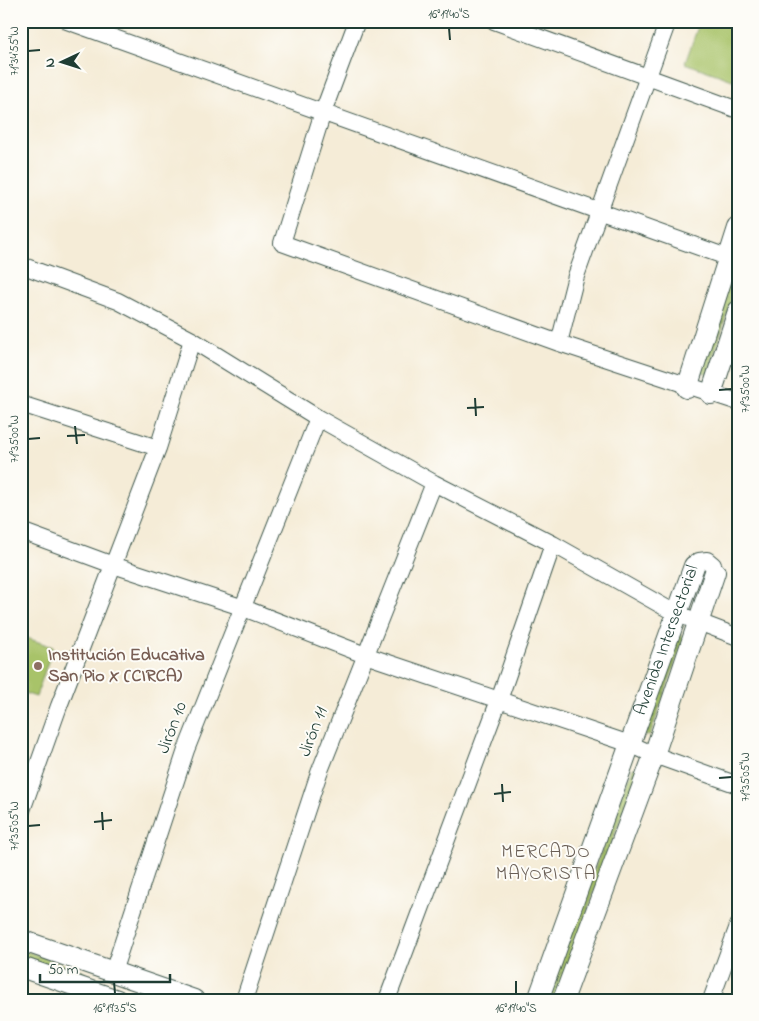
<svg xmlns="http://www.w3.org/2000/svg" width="759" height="1021" viewBox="0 0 759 1021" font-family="'Indie Flower',sans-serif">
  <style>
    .grass { fill: url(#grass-dots); stroke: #64804e }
    .garden { fill: #a8c369; stroke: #64804e }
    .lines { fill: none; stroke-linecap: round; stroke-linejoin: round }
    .minor-casing { stroke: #3f574c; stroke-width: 18 }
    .tertiary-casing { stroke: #3f574c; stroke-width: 22 }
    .minor { stroke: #fff; stroke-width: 16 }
    .tertiary { stroke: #fff; stroke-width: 20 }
    .ticks { fill: none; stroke: #1f3d34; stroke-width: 2 }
    .education-dot { fill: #8d6e63; stroke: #fdfcf7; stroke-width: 2 }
    .labels { text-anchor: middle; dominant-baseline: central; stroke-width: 4; stroke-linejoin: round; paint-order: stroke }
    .street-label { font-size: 18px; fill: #1f3d34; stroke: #fdfcf7 }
    .education-label { font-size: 18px; font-weight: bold; fill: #785e54; stroke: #fdfcf7; text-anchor: start }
    .neighbourhood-label { font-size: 19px; letter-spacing: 1px; fill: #6a5f56; stroke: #fdfcf7 }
    .neatline { fill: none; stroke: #1f3d34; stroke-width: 2 }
    .ticks-label { font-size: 12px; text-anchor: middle; fill: #1f3d34 }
  </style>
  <defs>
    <pattern id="grass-dots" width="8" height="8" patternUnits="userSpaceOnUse" patternTransform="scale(1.25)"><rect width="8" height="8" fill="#a8c369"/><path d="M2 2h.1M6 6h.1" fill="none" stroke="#88a057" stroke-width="1.8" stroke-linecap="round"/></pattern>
  </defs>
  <rect width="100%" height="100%" fill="#fdfcf7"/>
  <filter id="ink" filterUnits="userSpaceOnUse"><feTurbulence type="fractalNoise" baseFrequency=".02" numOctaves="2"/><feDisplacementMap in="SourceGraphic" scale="10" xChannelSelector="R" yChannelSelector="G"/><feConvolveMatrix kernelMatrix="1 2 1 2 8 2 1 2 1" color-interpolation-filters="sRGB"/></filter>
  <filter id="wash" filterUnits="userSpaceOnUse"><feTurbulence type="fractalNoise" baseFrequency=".0096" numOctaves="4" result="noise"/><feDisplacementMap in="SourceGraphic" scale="20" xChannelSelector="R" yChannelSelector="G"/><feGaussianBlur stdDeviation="1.12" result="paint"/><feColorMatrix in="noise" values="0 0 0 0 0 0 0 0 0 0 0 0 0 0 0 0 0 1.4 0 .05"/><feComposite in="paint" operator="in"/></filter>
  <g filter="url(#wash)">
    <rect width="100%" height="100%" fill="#f5ecd7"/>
    <path class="grass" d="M728 283 736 285 708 374 700 372Z
      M680 634 684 638 650 735 645 736 643 735 678 635Z
      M632 768 638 769 556 1000H546Z
      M21 949 85 972 83 980 21 959Z"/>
    <path class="garden" d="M700 21H738V82L685 63Z
      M21 636 53 647 36 697 21 692Z"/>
  </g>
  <g filter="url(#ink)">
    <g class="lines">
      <defs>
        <path id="minor" d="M67 21 738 261
          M357 21 323 112 282 243 559 343 738 402
          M494 21 738 110
          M21 265 118 301 192 340 318 418 434 483 553 544 675 613 738 637
          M559 343 576 276 668 21
          M21 404 158 448
          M21 531 113 565 241 607 365 655 630 744 654 755 738 785
          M694 566 699 561 707 560 713 565 715 572
          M21 813 59 706 158 448 192 340
          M113 972 186 750 318 418
          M244 1000 319 773 434 483
          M387 1000 499 700 553 544
          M711 1000 738 926"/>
        <g id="tertiary">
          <path d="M687 388 738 228"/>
          <path d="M711 394 738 311"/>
          <path d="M21 940 194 1000"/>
          <path d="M21 967 117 1000"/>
          <path id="s1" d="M538 1000 694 566"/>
          <path d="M563 1000 654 755 715 572"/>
        </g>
      </defs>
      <use href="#minor" class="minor-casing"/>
      <use href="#tertiary" class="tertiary-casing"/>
      <use href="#minor" class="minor"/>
      <use href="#tertiary" class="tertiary"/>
    </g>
  </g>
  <path class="ticks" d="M449 28 450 40M28 51 40 50M719 390 732 389M475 398 476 416M467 408 484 407M75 426 77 444M67 436 85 435M28 439 40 438M719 778 732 777M502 784 503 802M494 794 511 792M102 812 103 830M94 822 112 820M28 826 40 825M114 981 115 994M516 981V994"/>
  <circle class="education-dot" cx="38" cy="666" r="5"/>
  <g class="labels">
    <g class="street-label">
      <text stroke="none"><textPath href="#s1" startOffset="382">Avenida Intersectorial</textPath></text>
      <text transform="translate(173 728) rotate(-69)">Jirón 10</text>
      <text transform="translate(314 732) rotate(-69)">Jirón 11</text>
    </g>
    <g class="education-label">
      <text x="48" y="656">Institución Educativa<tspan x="48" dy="21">San Pio X (CIRCA)</tspan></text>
    </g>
    <g class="neighbourhood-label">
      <text x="546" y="852">MERCADO<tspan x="546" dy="22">MAYORISTA</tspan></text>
    </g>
  </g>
  <rect width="759" height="1021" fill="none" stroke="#fdfcf7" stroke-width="55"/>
  <g transform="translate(62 62) rotate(266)" stroke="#fdfcf7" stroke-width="4" paint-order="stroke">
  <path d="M0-4L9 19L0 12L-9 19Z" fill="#1f3d34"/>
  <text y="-8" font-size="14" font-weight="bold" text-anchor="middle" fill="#1f3d34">N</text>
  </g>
  <path d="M40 974v8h130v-8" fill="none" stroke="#1f3d34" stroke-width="2.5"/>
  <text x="48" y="974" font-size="15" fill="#1f3d34" stroke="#fdfcf7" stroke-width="4" paint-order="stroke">50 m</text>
  <rect x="28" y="28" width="704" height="966" class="neatline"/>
  <g class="ticks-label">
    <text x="449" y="18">16°19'40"S</text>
    <text transform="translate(14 51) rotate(-90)" y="4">71°34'55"W</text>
    <text transform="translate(745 389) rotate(-90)" y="4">71°35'00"W</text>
    <text transform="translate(14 439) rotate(-90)" y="4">71°35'00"W</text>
    <text transform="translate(745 777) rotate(-90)" y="4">71°35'05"W</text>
    <text transform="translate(14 826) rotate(-90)" y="4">71°35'05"W</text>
    <text x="115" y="1012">16°19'35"S</text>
    <text x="516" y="1012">16°19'40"S</text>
  </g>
</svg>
